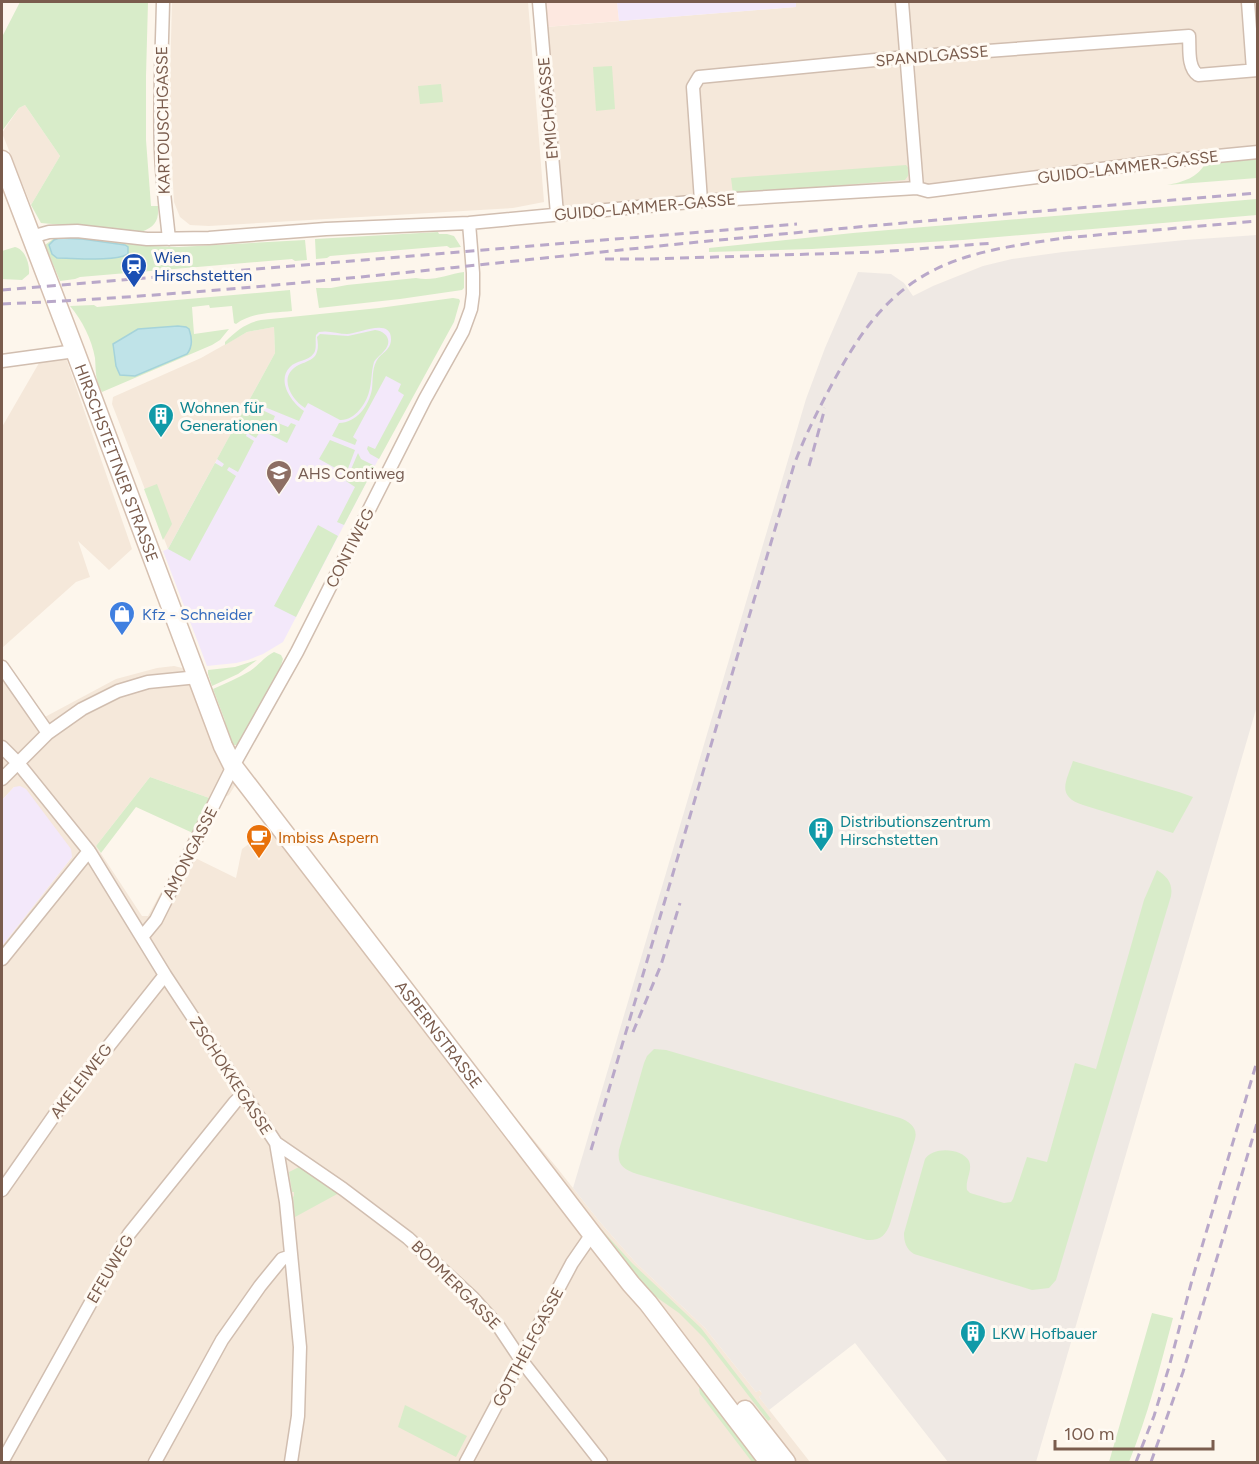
<svg xmlns="http://www.w3.org/2000/svg" width="1259" height="1464" viewBox="0 0 1259 1464" font-family="Figtree,sans-serif">
  <style>
    .residential { fill: #f5e8da }
    .commercial { fill: #fde8e0 }
    .industrial { fill: #efe9e4 }
    .education { fill: #f3e8fa }
    .green { fill: #d8ecc9 }
    .water { fill: #bfe3e8; stroke: #a5d3da; stroke-width: 1.5 }
    .lines { fill: none; stroke-linecap: round; stroke-linejoin: round }
    .minor-casing { stroke: #d1beb0; stroke-width: 15 }
    .secondary-casing { stroke: #d6c0b0; stroke-width: 21 }
    .minor { stroke: #fff; stroke-width: 12 }
    .secondary { stroke: #fff; stroke-width: 18 }
    .rail { stroke: #b9a8c9; stroke-width: 3; stroke-dasharray: 9 6; stroke-linecap: butt }
    .labels { text-anchor: middle; dominant-baseline: central; stroke-width: 6; stroke-linejoin: round; paint-order: stroke }
    .street-label { font-size: 16px; fill: #7a5c4d; stroke: #fffaf3 }
    .transit-label { font-size: 16px; fill: #164399; stroke: #fffaf3; text-anchor: start }
    .culture-label { font-size: 16px; fill: #0d838f; stroke: #fffaf3; text-anchor: start }
    .education-label { font-size: 16px; fill: #785e54; stroke: #fffaf3; text-anchor: start }
    .shop-label { font-size: 16px; fill: #366cbe; stroke: #fffaf3; text-anchor: start }
    .food-label { font-size: 16px; fill: #c56008; stroke: #fffaf3; text-anchor: start }
  </style>
  <rect width="100%" height="100%" fill="#fdf6ec"/>
  <path class="residential" d="M172 2H528L544 202 513 208 209 226 190 225 180 217 174 202 169 115Z
    M796 2H1257V152L928 191 557 214 546 27 796 7Z
    M25 105 60 156 31 205 2 133 19 108Z
    M274 327 275 353 168 549 112 404 113 397 201 358 247 332Z
    M66 358 132 549 109 570 78 541 90 577 76 582 2 648V427L39 363Z
    M2 657 43 718 116 679 157 668 174 666 207 674 232 742 236 784 229 795 225 797 212 799 150 777 96 846 142 916H148L183 852 236 878 242 849 273 826 558 1169 599 1221 636 1263 705 1328 756 1392 759 1390 763 1394 759 1397 810 1462H2V946L72 857 14 787 2 800Z"/>
  <path class="commercial" d="M544 2H617L619 21 546 27Z"/>
  <path class="industrial" d="M1257 235V706L1036 1462H948L855 1343 769 1410 759 1397 762 1394 760 1390 756 1392 705 1328 636 1263 599 1221 573 1188 806 399 825 348 858 272 891 274 904 283 913 296 933 286 983 266 1012 259 1063 252 1185 240Z"/>
  <path class="education" d="M617 2H796V7L619 21Z
    M444 313 414 391 283 642 263 654 248 660 236 663 207 666 163 551 168 549 268 367H283L285 331Z
    M20 786 26 789 71 849 72 857 2 946V800L14 787Z"/>
  <path class="green" d="M20 2H148L146 76V140L151 206H158C159 221 155 227 141 232L41 223 31 205 60 156 25 105 19 108 2 131V37Z
    M612 66 615 109 596 111 593 67Z
    M441 84 443 102 420 104 418 86Z
    M1257 156V178L1167 185C1183 182 1198 178 1206 162Z
    M906 165C911 170 909 176 905 180L733 194 731 178Z
    M1257 199V215L963 240 812 249 709 252V248L853 233Z
    M438 232 439 234H447L454 236 461 247 450 248 447 246 330 256 327 258 316 259 315 239Z
    M68 237 150 246 179 247 305 240 307 260 295 261 292 259 80 277 75 279 60 281 45 245 53 239Z
    M15 247C25 249 30 264 29 274L22 280 2 279V251Z
    M464 272V288L462 290 400 299 319 308 316 288H331L347 285 416 278C433 282 448 274 464 272Z
    M290 290 292 311C273 313 252 312 236 324L234 323 232 306 210 308 209 305 192 307 194 334 229 329 220 340 212 345 102 392C95 382 96 370 95 358 92 340 82 320 70 306L94 305 97 307Z
    M453 298 459 299 460 301 454 322 379 459 370 454 367 449 368 446 375 449 404 395 398 391 401 384 386 376 353 437 357 440 355 445 332 436 339 423C356 423 369 406 372 389 373 380 372 370 376 362 380 353 391 351 391 339 391 317 358 334 347 334 338 334 329 330 319 332L316 335C315 341 317 348 314 353 308 362 296 360 290 367 276 381 292 403 304 411L299 421 262 406 260 409 275 416 273 421 288 427 291 423 296 425 287 443 261 430 256 438 247 433 246 436 254 441 238 472 229 467 227 470 236 476 190 561 168 549 215 463 222 467 224 464 217 459 275 353 274 327 247 332 225 345V342C236 331 246 323 261 320L379 308Z
    M375 330C387 331 393 342 384 351 380 356 377 357 374 362 371 372 372 382 369 392 366 404 354 421 340 420L308 403 305 408C293 401 279 380 294 368 300 363 310 362 315 356 319 350 318 343 317 337L320 334 348 336Z
    M330 440 355 450 346 474 319 459Z
    M358 453 361 459 375 466 344 525 337 522 355 487 346 481Z
    M157 484 172 524 163 540 144 489Z
    M318 525 338 536 296 617 274 606Z
    M274 652 281 655 283 659 278 675 240 742 236 745H232L221 723 225 721 213 689C226 683 238 678 250 671 259 665 264 657 274 652Z
    M257 660 238 674 212 686 208 674V670L235 667Z
    M1073 761 1179 792 1193 797 1173 833 1083 805C1056 796 1066 782 1073 761Z
    M150 777 212 799 195 834 136 807 101 853 96 846Z
    M1157 870C1168 877 1173 884 1171 896L1056 1280 1049 1288 1032 1290 914 1254C906 1249 904 1242 904 1233L925 1159C933 1146 962 1148 969 1161 973 1170 965 1180 967 1190L970 1193 1004 1203 1011 1202 1013 1199 1027 1157 1047 1162 1075 1063 1096 1069 1144 900Z
    M654 1049 666 1050 900 1118C910 1122 918 1128 915 1139L890 1224C886 1235 880 1241 867 1240L637 1174C623 1169 617 1165 619 1150L644 1063 647 1056Z
    M299 1167 339 1193 295 1217 293 1197 294 1196V1192H292L289 1172Z
    M602 1230 632 1263 701 1328 771 1419 768 1421 704 1338 679 1313 659 1299 640 1283 600 1231Z
    M1152 1313 1173 1318C1160 1367 1148 1415 1129 1462H1109Z
    M700 1386 760 1462H752L700 1394 699 1389Z
    M405 1405 467 1436 456 1457 398 1427Z"/>
  <path class="water" d="M59 238 82 239 125 245 128 247V254C115 262 74 258 57 258L52 254 49 245 54 240Z
    M178 326 186 327 189 329C192 338 193 346 187 354L135 376 120 375 116 366 113 344 138 329Z"/>
  <g class="lines">
    <defs>
      <path id="minor" d="M163 2C162 51 159 101 161 151 162 181 166 210 169 239
        M539 2 557 214
        M902 2 917 188
        M1248 2 1253 70
        M701 201 693 87 699 77 906 57 1189 36C1190 48 1187 67 1198 75L1258 70
        M31 237 49 232 77 231 147 239 209 238 326 229 469 223 701 201 917 188 928 191 1156 162 1258 152
        M2 361 75 351
        M2 667 48 733
        M2 747 18 763 89 851 165 975 276 1143 286 1202 300 1347 298 1416 291 1462
        M2 779 48 733 82 709 118 691 148 682 198 677
        M142 937 156 920 233 766 297 652 425 399 463 331 471 309 473 294V273L469 223
        M2 959 89 851
        M276 1143 343 1189 408 1238 473 1298 499 1327 521 1360 601 1462
        M2 1190 58 1110 165 975
        M2 1462 129 1234 235 1102 244 1093
        M155 1462 222 1340 260 1286 273 1270 282 1259 291 1256
        M466 1462 572 1263 592 1234"/>
      <g id="secondary">
        <path id="s1" d="M2 160 75 351 223 746 233 766 592 1234 631 1284 648 1303 769 1462"/>
        <path d="M745 1410 786 1462"/>
      </g>
    </defs>
    <use href="#minor" class="minor-casing"/>
    <use href="#secondary" class="secondary-casing"/>
    <use href="#minor" class="minor"/>
    <use href="#secondary" class="secondary"/>
    <path class="rail" d="M1063 238 1258 221
      M605 259H649L878 252 994 243
      M2 290 797 224
      M2 304C232 294 460 266 689 243 879 224 1068 209 1258 193
      M809 466 825 408
      M633 1032 661 965 680 903
      M591 1150 794 465C804 438 817 412 831 386 857 337 885 294 936 269 977 249 1026 244 1070 237
      M1136 1462 1154 1416 1169 1367 1192 1280 1258 1058
      M1151 1462 1183 1372 1258 1120"/>
  </g>
  <defs>
    <symbol id="station-pin" viewBox="-11 -11 22 30"><path d="M0 17L-7.5 6A9.5 9.5 0 1 1 7.5 6Z" fill="#1a4fb4" stroke="#fffaf3"/><path d="M-3-6H3Q5-6 5-4V2Q5 4 3 4L4.5 6H3L1.5 4h-3L-3 6H-4.5L-3 4Q-5 4-5 2V-4Q-5-6-3-6ZM-3.5-4v3h7v-3ZM-3.5 1v1.5H-2V1ZM2 1v1.5H3.5V1Z" fill="#fff"/></symbol>
    <symbol id="building-pin" viewBox="-11 -11 22 30"><path d="M0 17L-7.5 6A9.5 9.5 0 1 1 7.5 6Z" fill="#0f9aa8" stroke="#fffaf3"/><path d="M-4-6H4V6H1V3H-1V6H-4ZM-2.5-4.3h1.7v1.8h-1.7ZM.8-4.3h1.7v1.8H.8ZM-2.5-1h1.7V.8h-1.7ZM.8-1h1.7V.8H.8Z" fill="#fff"/></symbol>
    <symbol id="school-pin" viewBox="-11 -11 22 30"><path d="M0 17L-7.5 6A9.5 9.5 0 1 1 7.5 6Z" fill="#8d6e63" stroke="#fffaf3"/><path d="M0-5L7-2L0 1L-7-2ZM-4 1L0 2.5L4 1V4Q0 6-4 4Z" fill="#fff"/></symbol>
    <symbol id="shop-pin" viewBox="-11 -11 22 30"><path d="M0 17L-7.5 6A9.5 9.5 0 1 1 7.5 6Z" fill="#3f7fe0" stroke="#fffaf3"/><path d="M-5-2.5h2.3a2.7 3.5 0 0 1 5.4 0H5L5.5 6h-11ZM-1.5-2.5h3a1.5 2.3 0 0 0-3 0Z" fill="#fff"/></symbol>
    <symbol id="cafe-pin" viewBox="-11 -11 22 30"><path d="M0 17L-7.5 6A9.5 9.5 0 1 1 7.5 6Z" fill="#e8710a" stroke="#fffaf3"/><path d="M-5.5-4.5H6V0H3Q3 3.5 0 3.5H-2.5Q-5.5 3.5-5.5 0ZM3-3.2v2h1.7v-2ZM-6 4.5H4V6H-6Z" fill="#fff"/></symbol>
  </defs>
  <g fill-rule="evenodd">
    <use href="#station-pin" x="119" y="251" width="30" height="40"/>
    <use href="#building-pin" x="146" y="401" width="30" height="40"/>
    <use href="#school-pin" x="264" y="458" width="30" height="40"/>
    <use href="#shop-pin" x="107" y="599" width="30" height="40"/>
    <use href="#building-pin" x="806" y="815" width="30" height="40"/>
    <use href="#cafe-pin" x="244" y="822" width="30" height="40"/>
    <use href="#building-pin" x="958" y="1318" width="30" height="40"/>
  </g>
  <g class="labels">
    <g class="street-label">
      <text transform="translate(932 56) rotate(-5)">SPANDLGASSE</text>
      <text transform="translate(548 108) rotate(-95)">EMICHGASSE</text>
      <text transform="translate(163 120) rotate(-91)">KARTOUSCHGASSE</text>
      <text transform="translate(1128 167) rotate(-7)">GUIDO-LAMMER-GASSE</text>
      <text transform="translate(645 207) rotate(-5)">GUIDO-LAMMER-GASSE</text>
      <text stroke="none"><textPath href="#s1" startOffset="324">HIRSCHSTETTNER STRASSE</textPath></text>
      <text transform="translate(350 548) rotate(-63)">CONTIWEG</text>
      <text transform="translate(190 853) rotate(-63)">AMONGASSE</text>
      <text stroke="none"><textPath href="#s1" startOffset="987">ASPERNSTRASSE</textPath></text>
      <text transform="translate(231 1076) rotate(57)">ZSCHOKKEGASSE</text>
      <text transform="translate(81 1081) rotate(-52)">AKELEIWEG</text>
      <text transform="translate(110 1269) rotate(-60)">EFEUWEG</text>
      <text transform="translate(456 1285) rotate(45)">BODMERGASSE</text>
      <text transform="translate(528 1347) rotate(-62)">GOTTHELFGASSE</text>
    </g>
    <g class="transit-label">
      <text x="154" y="257">Wien<tspan x="154" dy="18">Hirschstetten</tspan></text>
    </g>
    <g class="culture-label">
      <text x="180" y="407">Wohnen für<tspan x="180" dy="18">Generationen</tspan></text>
      <text x="840" y="821">Distributionszentrum<tspan x="840" dy="18">Hirschstetten</tspan></text>
      <text x="992" y="1333">LKW Hofbauer</text>
    </g>
    <g class="education-label">
      <text x="298" y="473">AHS Contiweg</text>
    </g>
    <g class="shop-label">
      <text x="142" y="614">Kfz - Schneider</text>
    </g>
    <g class="food-label">
      <text x="278" y="837">Imbiss Aspern</text>
    </g>
  </g>
  <rect width="1259" height="1464" fill="none" stroke="#7a5c4d" stroke-width="6"/>
  <path d="M1055 1440v9h158v-9" fill="none" stroke="#7a5c4d" stroke-width="3"/>
  <text x="1064" y="1440" font-size="18" fill="#7a5c4d" stroke="#fffaf3" stroke-width="4.5" paint-order="stroke">100 m</text>
</svg>
